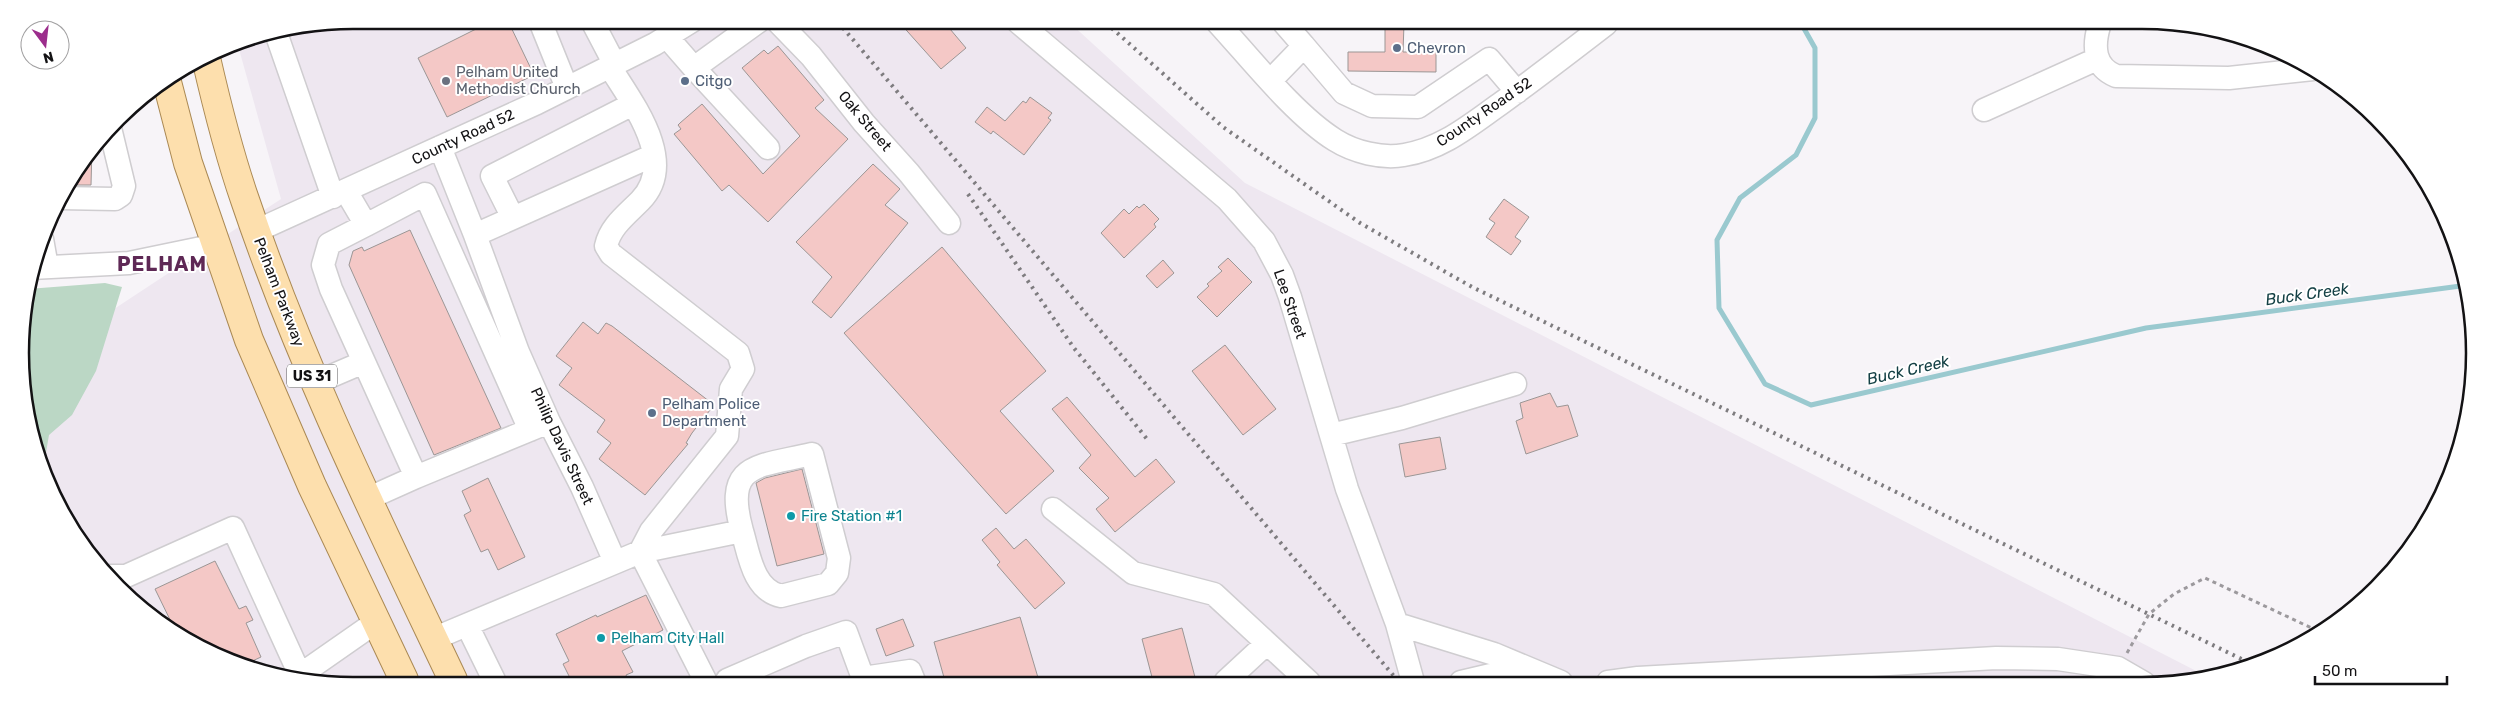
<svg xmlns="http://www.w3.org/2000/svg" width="2495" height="706" viewBox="0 0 2495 706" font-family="Rubik,sans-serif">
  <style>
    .built { fill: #eee7f0 }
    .green { fill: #bbd7c5 }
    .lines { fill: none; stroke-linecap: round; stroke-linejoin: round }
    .stream { stroke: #9ac9cf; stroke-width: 5 }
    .building { fill: #f4c8c6; stroke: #9b9695 }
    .minor-casing { stroke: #cfcdd0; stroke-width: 25 }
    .major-casing { stroke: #aa8954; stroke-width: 30 }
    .path { stroke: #9c999d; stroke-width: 3; stroke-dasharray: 4 4; stroke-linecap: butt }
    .minor { stroke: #fff; stroke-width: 22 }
    .major { stroke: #fddfad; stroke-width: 28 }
    .rail { stroke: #7e7c7f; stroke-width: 4; stroke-dasharray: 2.5 5; stroke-linecap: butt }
    .service-dot { fill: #5c6f8a; stroke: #fff; stroke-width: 2 }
    .worship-dot { fill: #6b7280; stroke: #fff; stroke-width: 2 }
    .culture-dot { fill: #0f9aa8; stroke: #fff; stroke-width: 2 }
    .labels { text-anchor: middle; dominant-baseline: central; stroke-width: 4; stroke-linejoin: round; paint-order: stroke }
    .shield { fill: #fff; stroke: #5a595a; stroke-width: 1 }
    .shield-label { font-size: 14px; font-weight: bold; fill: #131214 }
    .service-label { font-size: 15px; fill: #4e5e75; stroke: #fff; text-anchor: start }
    .worship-label { font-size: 15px; fill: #5b616d; stroke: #fff; text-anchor: start }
    .street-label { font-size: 15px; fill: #131214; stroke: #fff }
    .culture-label { font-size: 15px; fill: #0d838f; stroke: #fff; text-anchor: start }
    .water-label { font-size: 16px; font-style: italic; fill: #144045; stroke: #fff }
    .district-label { font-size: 20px; font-weight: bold; letter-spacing: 1px; fill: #5e2855; stroke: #fff }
    .rim { fill: none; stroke: #131214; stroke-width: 2.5 }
  </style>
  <rect width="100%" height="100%" fill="#f7f4f8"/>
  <path class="built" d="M353 20 1069 22 1245 183 2208 677 2185 683 288 680 186 641 133 603 89 555 54 500 35 450 64 342 281 199 237 42 288 26Z"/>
  <path class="green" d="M105 283 122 287 96 371 72 415 49 435 43 470 31 439 21 331 28 289Z"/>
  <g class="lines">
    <path class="stream" d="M1802 25 1815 48V118L1796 155 1740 198 1717 240 1719 308 1765 384 1811 405 2146 328 2468 285"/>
  </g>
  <path class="building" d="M494 20 508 21 534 75 447 117 418 58Z
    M899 22H958L950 29 966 48 941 69Z
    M1385 24H1404L1403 52H1436V72L1348 71V52H1385Z
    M778 46 824 100 815 108 848 139 768 222 729 185 722 191 674 134 681 129 678 125 680 123 702 104 763 174 800 136 742 68 764 50 768 54Z
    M1030 97 1052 113 1048 118 1051 120 1024 155 993 131 991 134 975 122 987 107 1005 121 1023 101 1026 103Z
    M92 147 91 185H67L89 150Z
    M873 164 900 189 885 205 908 223 831 318 812 302 832 277 796 242Z
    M1504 199 1529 217 1515 237 1521 241 1511 255 1486 237 1495 223 1489 219Z
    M1144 204 1159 219 1154 224 1156 227 1124 258 1101 233 1124 209 1129 214 1137 206 1139 208Z
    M410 230 501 428 434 455 349 265 353 251 362 247 364 251Z
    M942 247 1046 371 1000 411 1054 471 1006 514 844 333Z
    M1228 258 1252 282 1217 317 1197 297 1209 286 1207 284 1222 271 1218 267Z
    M1163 260 1174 273 1157 288 1146 276Z
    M583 322 598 334 606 323 612 326 714 405 692 433 686 443 688 444 645 495 599 459 611 443 597 432 605 420 559 385 572 368 556 356Z
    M1225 345 1276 409 1243 435 1192 371Z
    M1550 393 1557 407 1568 405 1578 436 1526 454 1516 421 1523 418 1520 403Z
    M1067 397 1135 477 1156 459 1175 482 1115 532 1096 509 1109 498 1079 468 1091 455 1052 409Z
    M1440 437 1446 469 1405 477 1399 444Z
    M802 469 824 554 777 566 756 483 765 478Z
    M488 478 525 557 498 570 488 549 481 552 464 515 471 511 462 491Z
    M996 528 1014 549 1026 539 1065 583 1035 609 997 565 1000 562 982 540Z
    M215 561 239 609 246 606 253 620 246 623 261 657 246 664 186 641 177 634 155 589Z
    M646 595 663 630 622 651 633 672 626 675 628 680H571L563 664 569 661 556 634 596 615 597 617Z
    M1020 617 1039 681H945L934 642Z
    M903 619 914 646 886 656 876 629Z
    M1182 628 1196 681H1153L1142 639Z"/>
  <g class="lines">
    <defs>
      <path id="minor" d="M540 21 567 88
        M592 21 615 65
        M759 21 694 68 768 148
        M777 21 811 56 864 123 909 173 949 223
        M1018 22 1227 199 1264 241 1282 275 1290 297 1347 489 1397 624 1413 682
        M1218 23C1251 59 1295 115 1335 140 1354 152 1382 159 1404 155 1442 149 1470 125 1500 104 1536 78 1571 51 1606 24
        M1284 23 1304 46
        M2099 26C2093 47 2094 67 2116 76L2229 78 2313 69
        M275 30 333 197
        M667 37 694 68
        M610 67C632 103 679 162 640 201 626 215 610 227 606 246L611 254 738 353 743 369 731 389 727 436 651 531 640 552
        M1271 80 1304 46 1344 93 1372 106 1418 107 1489 59 1517 92
        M1984 110 2097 59
        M440 147 475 235 518 352 549 422 582 487 615 562
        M346 191 366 225 329 244 323 265 331 289 416 477 549 422
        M59 198 115 199 121 195 124 186 110 128
        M513 218 492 176 633 104
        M366 225 425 194 530 430
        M256 231 537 103 655 44 692 21
        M475 235 654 155
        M42 239 47 267
        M31 268 129 263 216 245
        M315 383 364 362
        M1331 435 1402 418 1515 384
        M367 499 416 477
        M1053 509 1133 573 1214 594 1309 682
        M640 552 742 531C749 554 753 590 781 596L828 584 837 573 839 558 812 454C757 467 723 462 742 531
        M108 576H126L233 528 300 675 376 622
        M1397 624 1494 654 1561 682
        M467 625 494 680
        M433 639 640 552 705 680
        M863 678 910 671 914 681
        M727 680 806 646 846 632 864 681
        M1226 681 1266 644
        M1461 682 1495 674 1531 675
        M1608 682 1638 678 1996 658 2058 659 2118 668 2144 683"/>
      <path id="major" d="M206 58C217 106 229 154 245 200 301 366 378 522 453 680
        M167 82 188 163 249 340 312 486 404 680"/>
    </defs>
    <use href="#minor" class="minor-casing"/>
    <use href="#major" class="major-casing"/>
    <path class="path" d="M2127 653 2149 614 2174 594 2205 578 2318 631"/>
    <use href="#minor" class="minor"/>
    <use href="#major" class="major"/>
    <path class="rail" d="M838 22 1399 682
      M1106 23 1223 127 1360 223 1472 287 2254 665
      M968 194 1074 348 1147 439"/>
  </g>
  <g class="service-dot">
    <circle cx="1397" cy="48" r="5"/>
    <circle cx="685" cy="81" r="5"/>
    <circle cx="652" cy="413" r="5"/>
  </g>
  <circle class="worship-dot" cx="446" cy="81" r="5"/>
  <g class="culture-dot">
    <circle cx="791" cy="516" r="5"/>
    <circle cx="601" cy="638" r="5"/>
  </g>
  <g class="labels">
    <rect class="shield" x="287" y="364.5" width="50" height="23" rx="4"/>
    <g class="shield-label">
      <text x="312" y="376">US 31</text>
    </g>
    <g class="service-label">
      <text x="1407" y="48">Chevron</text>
      <text x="695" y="81">Citgo</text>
      <text x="662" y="404">Pelham Police<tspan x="662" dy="17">Department</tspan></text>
    </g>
    <g class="worship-label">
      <text x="456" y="72">Pelham United<tspan x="456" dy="17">Methodist Church</tspan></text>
    </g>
    <g class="street-label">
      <text transform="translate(1484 112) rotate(-34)">County Road 52</text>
      <text transform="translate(865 121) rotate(50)">Oak Street</text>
      <text transform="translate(463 137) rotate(-25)">County Road 52</text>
      <text transform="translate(279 292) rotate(69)">Pelham Parkway</text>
      <text transform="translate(1290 304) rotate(71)">Lee Street</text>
      <text transform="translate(562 446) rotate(65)">Philip Davis Street</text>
    </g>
    <g class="culture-label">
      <text x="801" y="516">Fire Station #1</text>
      <text x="611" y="638">Pelham City Hall</text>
    </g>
    <g class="water-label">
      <text transform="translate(2307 294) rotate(-8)">Buck Creek</text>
      <text transform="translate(1908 370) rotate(-13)">Buck Creek</text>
    </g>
    <g class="district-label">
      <text x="162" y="264">PELHAM</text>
    </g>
  </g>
  <path d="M0 0H2495V706H0ZM353 29H2142A324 324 0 0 1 2466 353V353A324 324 0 0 1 2142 677H353A324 324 0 0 1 29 353V353A324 324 0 0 1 353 29Z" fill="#fff" fill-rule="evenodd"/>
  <path class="rim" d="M353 29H2142A324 324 0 0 1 2466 353V353A324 324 0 0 1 2142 677H353A324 324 0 0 1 29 353V353A324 324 0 0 1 353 29Z"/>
  <g transform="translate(45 45) rotate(165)"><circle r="24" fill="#ffffff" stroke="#a1a0a1"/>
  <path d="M0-4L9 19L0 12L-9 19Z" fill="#9c2d8c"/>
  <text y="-8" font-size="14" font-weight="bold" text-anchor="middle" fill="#131214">N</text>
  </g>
  <path d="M2315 676v8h132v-8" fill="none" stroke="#131214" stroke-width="2.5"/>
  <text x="2322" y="676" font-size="15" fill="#131214" stroke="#ffffff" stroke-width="4" paint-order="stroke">50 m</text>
</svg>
